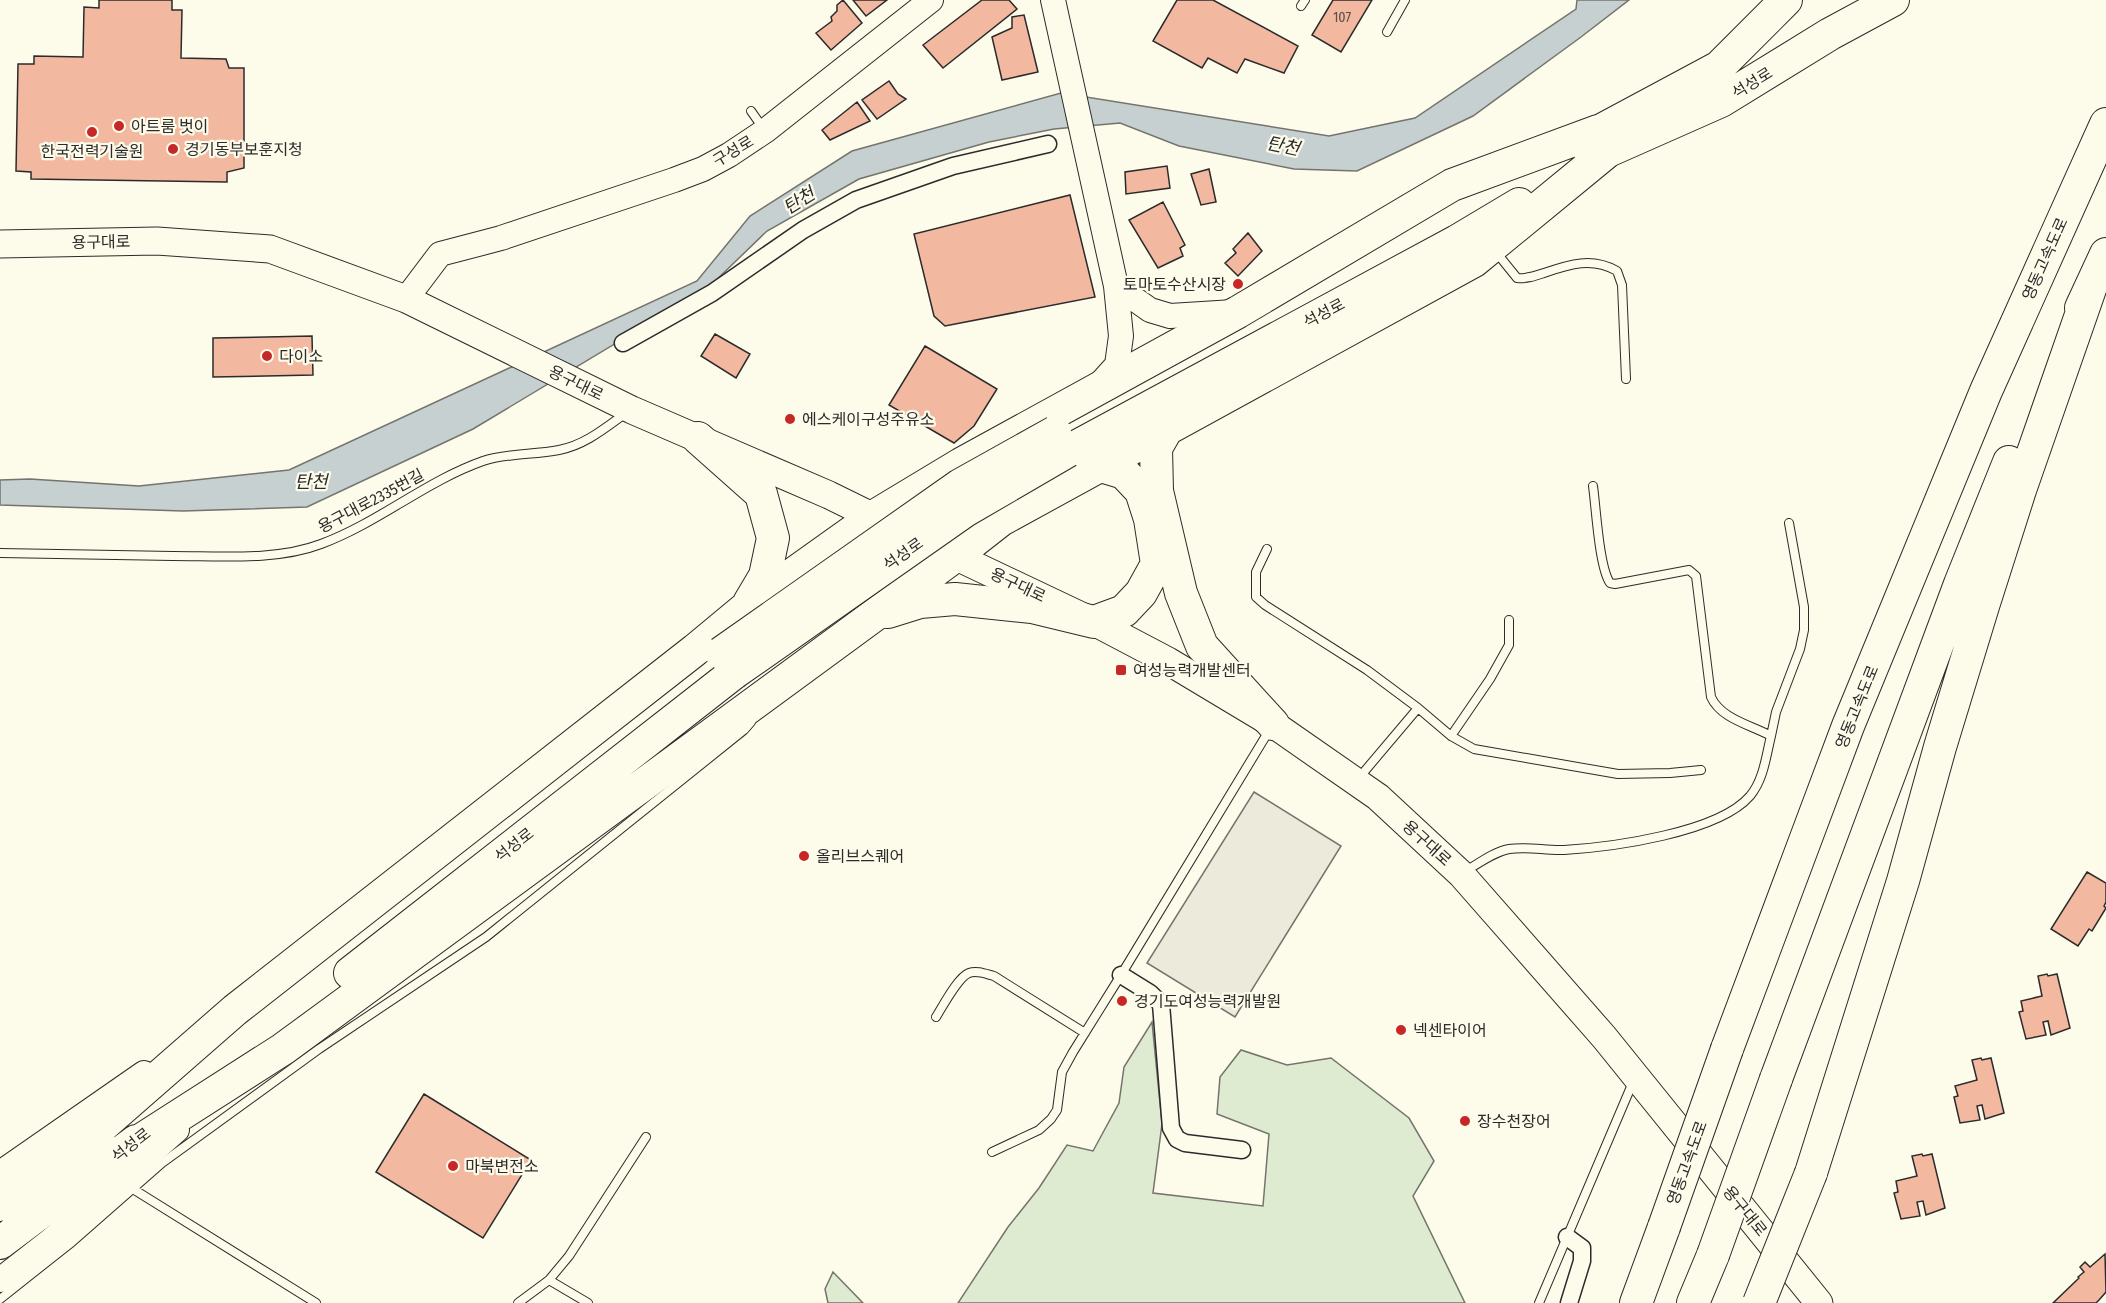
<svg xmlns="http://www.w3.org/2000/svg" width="2106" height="1303" viewBox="0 0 2106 1303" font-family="'Fira Sans Condensed','Noto Sans KR',sans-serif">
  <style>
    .green { fill: #deebd1; stroke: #74746e; stroke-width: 1.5 }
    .parking { fill: #eceadb; stroke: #74746e; stroke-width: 1.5 }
    .water { fill: #c7d0d0; stroke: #74746e; stroke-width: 1.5 }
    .building { fill: #f2b8a0; stroke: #2b2b2b; stroke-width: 1.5 }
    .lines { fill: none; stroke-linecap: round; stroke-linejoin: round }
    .lane-casing { stroke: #2b2b2b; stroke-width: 10 }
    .street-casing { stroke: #2b2b2b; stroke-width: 19 }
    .secondary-casing { stroke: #2b2b2b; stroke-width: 26 }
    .primary-casing { stroke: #2b2b2b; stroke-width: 29 }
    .highway-casing { stroke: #2b2b2b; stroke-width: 34 }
    .lane { stroke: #fdfbea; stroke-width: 8 }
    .street { stroke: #fdfbea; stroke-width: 16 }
    .secondary { stroke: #fdfbea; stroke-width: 24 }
    .primary { stroke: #fdfbea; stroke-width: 27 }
    .highway { stroke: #fdfbea; stroke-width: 32 }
    .highway-bridge-casing { stroke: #2b2b2b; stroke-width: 34; stroke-linecap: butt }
    .highway-bridge { stroke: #fdfbea; stroke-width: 32 }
    .poi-dot { fill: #c62828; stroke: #fdfbea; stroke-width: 2 }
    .labels { text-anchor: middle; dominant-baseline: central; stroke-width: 4.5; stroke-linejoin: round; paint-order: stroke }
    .number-label { font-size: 14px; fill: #5d4e48 }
    .street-label { font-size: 16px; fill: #2b2b2b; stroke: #fdfbea }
    .poi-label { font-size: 16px; fill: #2b2b2b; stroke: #fdfbea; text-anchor: start }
    .water-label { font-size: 18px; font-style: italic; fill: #2b2b2b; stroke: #fdfbea }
  </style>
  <rect width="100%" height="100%" fill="#fdfbea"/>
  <path class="green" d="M1152 1022 1162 1124 1153 1193 1263 1206 1269 1134 1217 1114 1220 1077 1241 1050 1287 1065 1331 1058 1409 1118 1434 1161 1413 1196 1465 1303H958L1008 1227 1039 1188 1067 1145 1093 1151 1119 1103 1124 1067Z
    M833 1272 863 1303H828L825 1289Z"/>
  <path class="parking" d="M1254 792 1341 846 1235 1017 1147 963Z"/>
  <path class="water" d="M1577 0H1629L1581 37 1473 116 1357 171 1294 169 1179 146 1120 123 1054 129 989 142 859 179 767 231 708 288 473 429 307 507 183 511 0 505V480L30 479 139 486 289 470 697 281 750 216 852 151 1061 93 1329 136 1415 118 1576 9Z"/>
  <path class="building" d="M99 0H172V10H182L181 58 226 59 229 68H244V168L227 172V182L31 179V172L16 171 18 64H34V56L83 57 84 7 99 8Z
    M843 0 862 23 831 50 816 33 832 21 831 17 837 11V5Z
    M853 0H887L866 16Z
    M982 0H1009L1017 9 943 68 923 45Z
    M1177 0H1213L1298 46 1284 73 1245 59 1237 73 1208 58 1202 68 1153 41Z
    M1333 0H1372L1341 52 1312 35Z
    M1024 15 1038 72 1002 80 992 37 1012 28V17Z
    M889 81 898 94 906 99 877 119 862 100Z
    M857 102 870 121 830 140 822 130Z
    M1167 166 1170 188 1126 194 1125 172Z
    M1209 169 1216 202 1201 205 1191 174Z
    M1070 195 1095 297 945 326 934 316 914 234Z
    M1163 202 1185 245 1180 248 1183 256 1158 268 1129 220Z
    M1248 233 1262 251 1238 276 1225 263 1236 253 1233 249Z
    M715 334 750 354 736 378 701 356Z
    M312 336 313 375 213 377V338Z
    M925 346 997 389 974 426 954 443 889 405Z
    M2087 872 2106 883V902L2104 906 2106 908 2092 931 2089 929 2078 946 2051 929Z
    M2047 974 2048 976 2057 974 2070 1028 2051 1035 2048 1021 2043 1022 2046 1035 2026 1039 2019 1012 2023 1011 2021 1001 2042 996 2038 976Z
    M1981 1058 1982 1060 1991 1058 2004 1113 1985 1119 1982 1105 1977 1106 1980 1120 1960 1123 1954 1097 1958 1096 1955 1086 1977 1080 1972 1060Z
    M424 1094 531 1160 483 1238 376 1172Z
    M1922 1154 1923 1156 1932 1154 1945 1208 1926 1215 1923 1201 1917 1202 1920 1216 1901 1219 1894 1193 1898 1192 1896 1181 1917 1176 1912 1156Z
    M2105 1254 2106 1292 2099 1300 2096 1303H2053L2079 1278 2078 1277 2084 1272 2080 1267 2085 1262 2090 1267Z"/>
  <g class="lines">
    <defs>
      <path id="lane" d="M1301 6 1305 0
        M1387 32 1405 0
        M751 111 763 128
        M1496 252 1517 278C1527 279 1535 276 1544 273 1570 264 1592 257 1617 271L1622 285 1626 379
        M1267 549 1256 572V597L1265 605 1367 670 1418 708
        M0 553C58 554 115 555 173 556 219 556 277 561 321 544 378 523 426 481 483 461 507 453 534 455 559 450 585 445 605 428 626 413
        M1451 736 1490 679 1509 645V620
        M1771 736 1776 712 1800 649 1804 630V607L1789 523
        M1358 779 1418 708 1451 736 1474 749 1618 774 1670 773 1701 770
        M1464 872C1478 864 1493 852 1509 849 1528 846 1546 851 1564 850 1612 847 1718 833 1750 796 1764 779 1766 756 1771 736 1751 725 1721 719 1711 697L1696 576 1689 570 1615 584 1610 583C1599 567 1596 507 1593 486
        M936 1017C943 1006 958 977 969 973 977 970 986 974 994 976L1085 1033
        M992 1152 1039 1130 1051 1119 1057 1110 1062 1072 1073 1052 1121 975 1270 729
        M133 1189 316 1303
        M549 1280 588 1303
        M0 1299 72 1242 162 1163 319 1049 486 937 744 730 751 722
        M518 1303 549 1280 569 1256 646 1137
        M1539 1303 1633 1082"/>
      <path id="street" d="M623 343 712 293 803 230 856 200 953 166 1048 144
        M1121 975 1150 993 1161 1004 1171 1128 1177 1139 1185 1143 1242 1150
        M1567 1237 1582 1248V1261L1569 1303"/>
      <path id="secondary" d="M1053 0 1116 286 1121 336 1117 365 1099 385
        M1116 286 1150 310 1170 316 1234 312
        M406 299 440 254 501 238 674 180 703 169 729 155 765 131 931 0
        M0 1173 144 1073
        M0 1280 50 1241 177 1130"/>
      <path id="primary" d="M0 244 157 241 270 249 406 299 632 410 829 495 890 525
        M938 548 1094 622 1168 661 1273 724 1378 797 1461 874 1604 1037 1819 1303"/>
      <path id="highway" d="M1581 141 1719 67 1786 0
        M1590 162 1608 151 1721 101 1830 34 1893 0
        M2081 308 2106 254
        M1168 427 1156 448 1157 491 1181 593 1202 646 1273 724
        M698 438 761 494 773 538 765 576 749 603
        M1068 451 1457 241 1519 204
        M888 612 920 602 955 599 1032 607 1094 622 1124 611 1141 593 1157 564 1150 519 1141 491 1124 473 1101 466
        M350 973 734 673
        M1727 1049 1848 726 1986 391 2106 124
        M1776 1079 1960 584 2009 462
        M84 1142 235 1010 695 650 748 606 873 517 961 464 1238 312 1452 185 1598 131
        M119 1154 283 1049 955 556 1001 520 1474 261 1608 151
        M1811 1173 1903 881 1940 747 1983 606 2020 490 2090 289
        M0 1205 100 1130
        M0 1243 136 1141
        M1636 1303 1664 1227
        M1693 1303 1713 1255"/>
    </defs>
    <use href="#lane" class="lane-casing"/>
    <use href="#street" class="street-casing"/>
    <use href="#secondary" class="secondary-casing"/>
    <use href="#primary" class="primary-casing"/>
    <use href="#highway" class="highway-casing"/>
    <use href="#lane" class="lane"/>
    <use href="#street" class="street"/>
    <use href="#secondary" class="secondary"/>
    <use href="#primary" class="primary"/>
    <use href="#highway" class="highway"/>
    <defs>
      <path id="highway-bridge" d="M721 653 960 485 1055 432
        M734 673 965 511 1068 451
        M1664 1227 1727 1049
        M1713 1255 1776 1079
        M1759 1303 1811 1173"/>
    </defs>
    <use href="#highway-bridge" class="highway-bridge-casing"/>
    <use href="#highway-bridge" class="highway-bridge"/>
  </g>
  <g class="poi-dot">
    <circle cx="119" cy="126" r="6"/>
    <circle cx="92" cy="132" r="6"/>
    <circle cx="173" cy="149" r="6"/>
    <circle cx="1238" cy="284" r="6"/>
    <circle cx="267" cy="356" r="6"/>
    <circle cx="790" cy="419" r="6"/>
    <rect x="1115" y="664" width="12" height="12" rx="3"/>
    <circle cx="804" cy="856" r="6"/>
    <circle cx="1122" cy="1001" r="6"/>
    <circle cx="1401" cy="1030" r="6"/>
    <circle cx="1465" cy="1121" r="6"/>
    <circle cx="453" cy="1166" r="6"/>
  </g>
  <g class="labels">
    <g class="number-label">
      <text x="1342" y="17">107</text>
    </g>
    <g class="street-label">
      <text transform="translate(1752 83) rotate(-32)">석성로</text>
      <text transform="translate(733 151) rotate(-31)">구성로</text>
      <text transform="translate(101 242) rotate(-1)">용구대로</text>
      <text transform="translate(2045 259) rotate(-66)">영동고속도로</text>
      <text transform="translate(1324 313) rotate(-28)">석성로</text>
      <text transform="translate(576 383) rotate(26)">용구대로</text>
      <text transform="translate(371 501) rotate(-28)">용구대로2335번길</text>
      <text transform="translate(903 554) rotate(-35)">석성로</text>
      <text transform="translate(1018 585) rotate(25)">용구대로</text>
      <text transform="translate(1857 707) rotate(-68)">영동고속도로</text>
      <text transform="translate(1427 843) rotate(42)">용구대로</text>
      <text transform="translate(514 845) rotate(-38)">석성로</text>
      <text transform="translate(131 1145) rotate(-38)">석성로</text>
      <text transform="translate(1687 1163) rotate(-70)">영동고속도로</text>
      <text transform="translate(1745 1211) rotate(51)">용구대로</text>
    </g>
    <g class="poi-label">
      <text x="131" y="126">아트룸 벗이</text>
      <text x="185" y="149">경기동부보훈지청</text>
      <text x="92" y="151" text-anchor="middle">한국전력기술원</text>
      <text x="1226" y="284" text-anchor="end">토마토수산시장</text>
      <text x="279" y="356">다이소</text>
      <text x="802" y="419">에스케이구성주유소</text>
      <text x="1133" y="670">여성능력개발센터</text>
      <text x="816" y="856">올리브스퀘어</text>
      <text x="1134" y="1001">경기도여성능력개발원</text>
      <text x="1413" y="1030">넥센타이어</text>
      <text x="1477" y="1121">장수천장어</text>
      <text x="465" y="1166">마북변전소</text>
    </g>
    <g class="water-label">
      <text transform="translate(1283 146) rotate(12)">탄천</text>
      <text transform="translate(799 201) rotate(-32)">탄천</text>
      <text x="311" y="482">탄천</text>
    </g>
  </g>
</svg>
